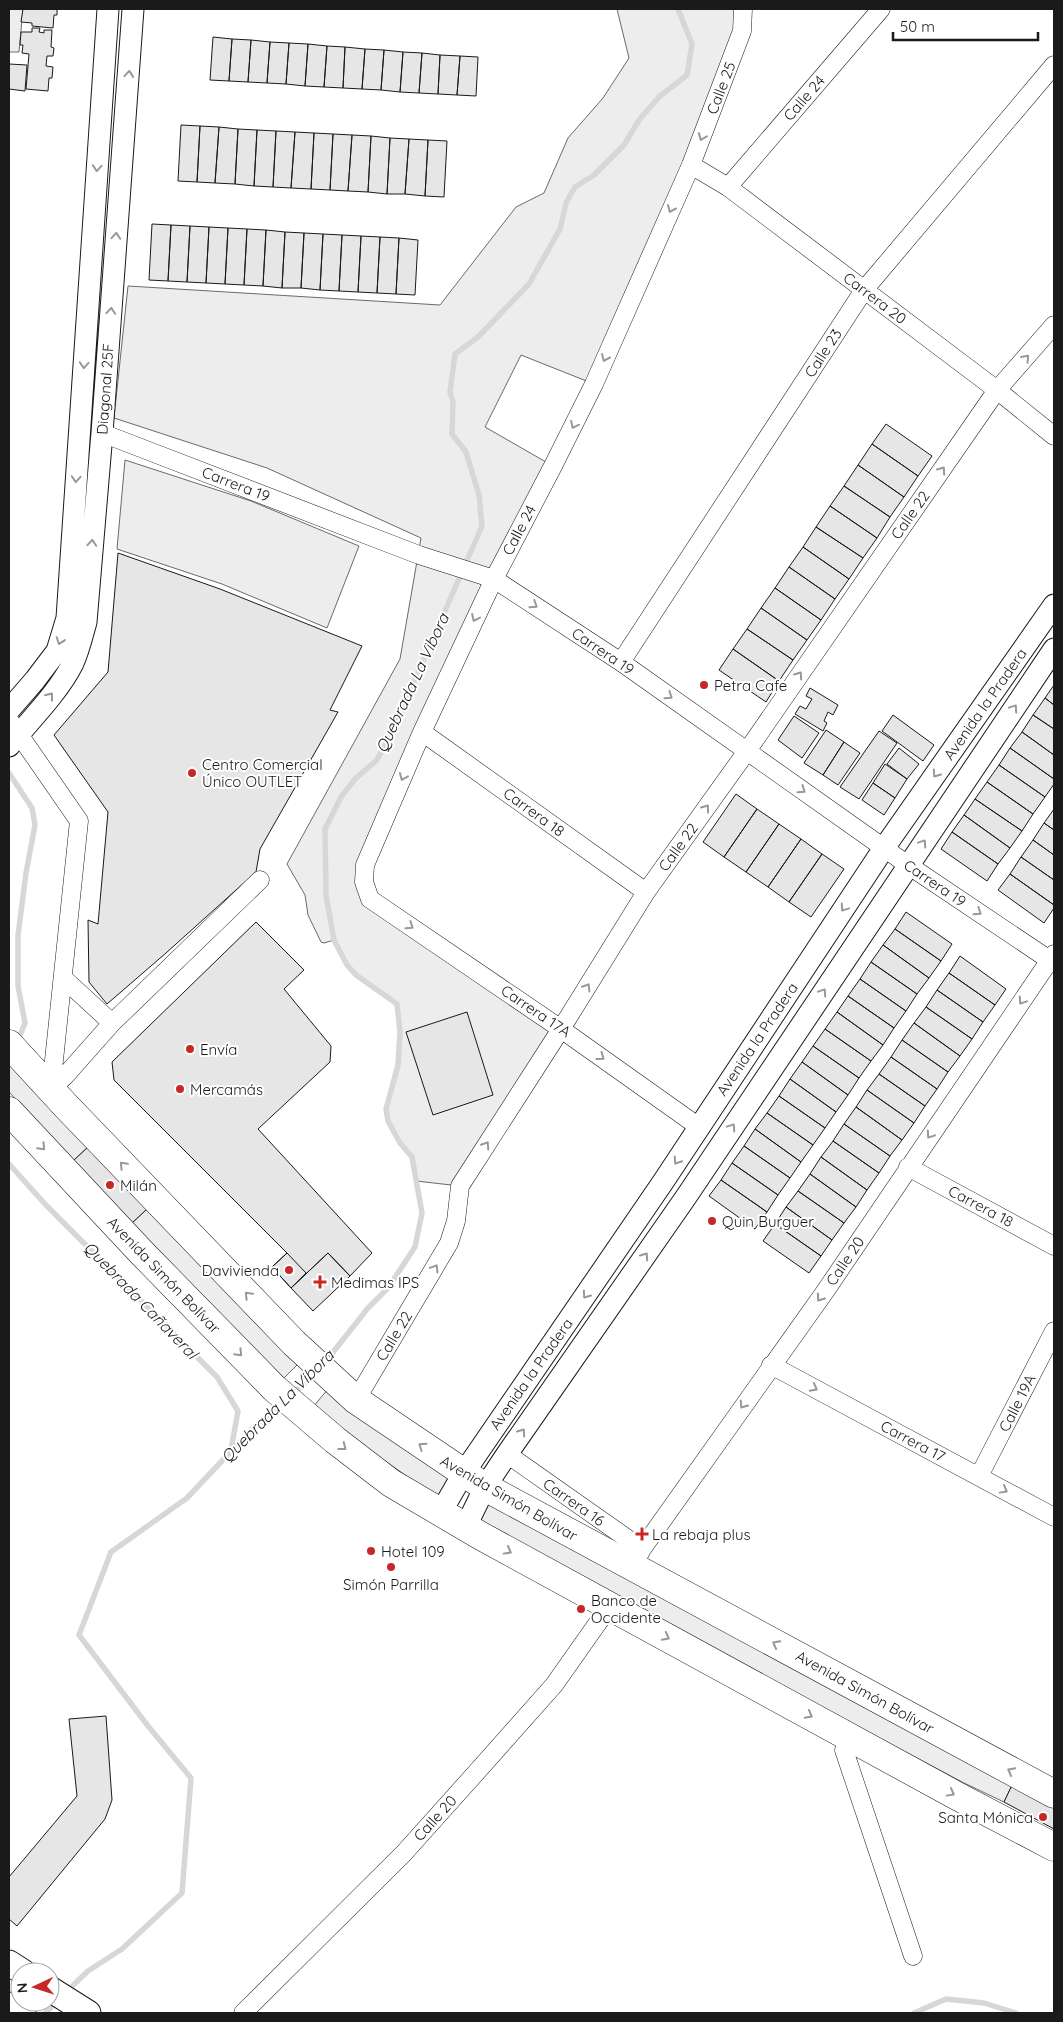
<svg xmlns="http://www.w3.org/2000/svg" width="1063" height="2022" viewBox="0 0 1063 2022" font-family="Quicksand,sans-serif">
  <style>
    .built { fill: #ededed; stroke: #6a6a6a }
    .lines { fill: none; stroke-linecap: round; stroke-linejoin: round }
    .stream { stroke: #d7d7d7; stroke-width: 5.5 }
    .building { fill: #e6e6e6; stroke: #1a1a1a }
    .minor-casing { stroke: #1a1a1a; stroke-width: 19 }
    .tertiary-casing { stroke: #1a1a1a; stroke-width: 23 }
    .secondary-casing { stroke: #1a1a1a; stroke-width: 27 }
    .primary-casing { stroke: #1a1a1a; stroke-width: 29 }
    .minor { stroke: #fff; stroke-width: 18 }
    .tertiary { stroke: #fff; stroke-width: 21 }
    .secondary { stroke: #fff; stroke-width: 25 }
    .primary { stroke: #fff; stroke-width: 28 }
    .oneway { stroke: #989898 }
    .poi-dot { fill: #c62828; stroke: #fff; stroke-width: 2 }
    .labels { text-anchor: middle; dominant-baseline: central; stroke-width: 4; stroke-linejoin: round; paint-order: stroke }
    .street-label { font-size: 15px; fill: #1a1a1a; stroke: #fff }
    .poi-label { font-size: 15px; fill: #1a1a1a; stroke: #fff; text-anchor: start }
    .water-label { font-size: 16px; font-style: italic; fill: #1a1a1a; stroke: #fff }
  </style>
  <rect width="100%" height="100%" fill="#fff"/>
  <path class="built" d="M9 9H23L19 52H9Z
    M617 9H743L742 31 594 384 521 355 485 427 553 466 365 865 370 899 561 1029 460 1186 416 1181 412 1157 400 1143 388 1121 386 1109 398 1065 400 1032 397 1004 356 975 347 965 334 940 324 943 321 942 308 915 305 895 287 864 400 659 421 538 267 468 114 418 128 286 440 305 516 207 544 193 568 138 603 98 629 58Z
    M125 460 251 501 359 546 327 628 222 584 117 549Z
    M9 1061 88 1147 73 1161 9 1092Z
    M147 1209 298 1364 283 1379 132 1223Z
    M328 1389 458 1482 445 1503 341 1430 313 1407Z
    M480 1497 1013 1783 1004 1802 964 1783 615 1597 470 1517Z"/>
  <g class="lines">
    <path class="stream" d="M9 773 32 808 35 825 26 873 18 935V986L25 1023 17 1043
      M9 1164 45 1204 217 1377 238 1411 231 1450
      M326 1361 368 1308 388 1288 415 1247 422 1213 412 1157 400 1143 388 1121 386 1109 398 1065 400 1032 397 1004 356 975 347 965 334 940 326 895 325 829 341 797 355 779 376 761 390 737 482 526 479 495 466 452 452 434 453 402 450 392 455 354 478 337 529 284 560 229 566 203 575 187 594 175 624 145 639 120 659 97 687 75 692 44 678 9
      M292 1395 316 1372
      M66 1992 88 1971 122 1949 182 1893 191 1778 148 1726 79 1635 111 1552 187 1498 253 1428 281 1404
      M45 2013 58 2001
      M914 2013 946 1999 984 2003 1016 2013"/>
  </g>
  <path class="building" d="M23 9H57V15H54L53 28 32 26V23L21 22Z
    M32 28H40L39 32 44 33V30H52L51 47 54 48 53 56H47L46 66 53 67 52 78H49L48 91 26 89 29 54 22 53 23 45H20L21 32H32Z
    M213 37 232 39 229 81 210 80Z
    M232 39 251 40 248 82 229 81Z
    M251 40 270 42 267 83 248 82Z
    M270 42 289 43 286 84 267 83Z
    M289 43 308 44 305 86 286 84Z
    M308 44 327 46 324 87 305 86Z
    M327 46 345 47 343 88 324 87Z
    M345 47 365 49 362 89 343 88Z
    M365 49 384 50 381 90 362 89Z
    M384 50 403 52 400 92 381 90Z
    M403 52 422 53 419 93 400 92Z
    M422 53 440 55 438 94 419 93Z
    M440 55 460 56 457 95 438 94Z
    M460 56 478 57 476 96 457 95Z
    M9 64 27 65 25 91 9 89Z
    M181 125 200 126 197 182 178 181Z
    M200 126 219 127 215 183 197 182Z
    M219 127 238 129 235 184 215 183Z
    M238 129 257 130 254 186 235 184Z
    M257 130 276 131 273 187 254 186Z
    M276 131 295 132 291 188 273 187Z
    M295 132 314 133 311 189 291 188Z
    M314 133 333 134 330 190 311 189Z
    M333 134 352 135 348 191 330 190Z
    M352 135 371 136 368 192 348 191Z
    M371 136 390 138 387 194 368 192Z
    M390 138 409 139 405 194H387Z
    M409 139 428 140 425 196 405 194Z
    M428 140 447 141 444 197 425 196Z
    M152 224 171 225 168 281 149 280Z
    M171 225 190 226 187 282 168 281Z
    M190 226 209 227 206 283 187 282Z
    M209 227 228 228 225 284 206 283Z
    M228 228 247 229 244 285 225 284Z
    M247 229 266 230 263 286 244 285Z
    M266 230 285 232 282 288 263 286Z
    M285 232 304 233 301 288H282Z
    M304 233 323 234 320 290 301 288Z
    M323 234 342 235 339 291 320 290Z
    M342 235 361 236 358 292 339 291Z
    M361 236 380 237 377 293 358 292Z
    M380 237 399 238 396 294 377 293Z
    M399 238 418 240 415 295 396 294Z
    M886 424 932 456 918 476 872 444Z
    M872 444 918 476 904 497 858 465Z
    M858 465 904 497 890 517 844 486Z
    M844 486 890 517 877 538 830 506Z
    M830 506 877 538 863 558 816 527Z
    M816 527 863 558 849 579 803 547Z
    M803 547 849 579 835 599 789 567Z
    M118 553 220 589 362 646 330 710 338 712 260 849 256 872 166 953 107 1004 89 982 88 920 98 924 108 812 54 735 108 672Z
    M789 567 835 599 821 620 775 588Z
    M775 588 821 620 807 640 761 608Z
    M761 608 807 640 793 660 747 629Z
    M747 629 793 660 779 681 733 649Z
    M733 649 779 681 766 702 719 670Z
    M1054 685V705L1045 698Z
    M810 688 838 705 833 715 828 712 824 721 827 723 823 731 795 714 800 706 806 709 812 699 806 696Z
    M1045 698 1054 705V729L1033 715Z
    M893 715 934 745 923 761 882 731Z
    M1033 715 1054 729V755L1022 732Z
    M794 716 819 733 802 758 778 740Z
    M826 730 844 742 823 775 804 763Z
    M879 731 897 743 859 799 840 787Z
    M1022 732 1054 755V779L1010 748Z
    M844 742 860 753 838 785 823 775Z
    M899 748 919 764 907 779 887 764Z
    M1010 748 1054 779V784L1045 797 999 765Z
    M885 764 907 779 895 798 873 783Z
    M999 765 1045 797 1033 814 987 782Z
    M987 782 1033 814 1022 831 975 799Z
    M873 783 895 798 884 815 862 800Z
    M736 794 757 809 724 857 703 842Z
    M975 799 1022 831 1010 848 964 815Z
    M757 809 779 824 746 872 724 857Z
    M1054 809V830L1044 823Z
    M964 815 1010 848 998 864 952 832Z
    M1044 823 1054 830V855L1033 840Z
    M779 824 801 839 768 887 746 872Z
    M952 832 998 864 987 881 941 849Z
    M801 839 822 854 789 902 768 887Z
    M1033 840 1054 855V880L1021 857Z
    M822 854 844 869 811 917 789 902Z
    M1021 857 1054 880V905L1010 874Z
    M1010 874 1054 905V908L1044 923 998 890Z
    M906 912 952 944 941 961 895 929Z
    M256 922 304 970 284 989 331 1046 330 1062 258 1129 372 1253 350 1276 328 1253 291 1288 272 1267 287 1253 114 1080 112 1062Z
    M895 929 941 961 929 978 883 945Z
    M883 945 929 978 917 994 871 962Z
    M960 956 1006 989 995 1005 949 973Z
    M871 962 917 994 906 1011 860 979Z
    M949 973 995 1005 983 1022 937 990Z
    M860 979 906 1011 894 1028 848 996Z
    M937 990 983 1022 972 1039 926 1007Z
    M848 996 894 1028 883 1045 837 1012Z
    M926 1007 972 1039 960 1056 914 1023Z
    M467 1012 493 1095 433 1115 406 1032Z
    M837 1012 883 1045 871 1061 825 1029Z
    M914 1023 960 1056 948 1072 902 1040Z
    M825 1029 871 1061 859 1078 813 1046Z
    M902 1040 948 1072 937 1089 891 1057Z
    M813 1046 859 1078 848 1095 802 1062Z
    M891 1057 937 1089 925 1106 879 1074Z
    M802 1062 848 1095 836 1112 790 1079Z
    M879 1074 925 1106 914 1123 867 1090Z
    M790 1079 836 1112 825 1128 779 1096Z
    M867 1090 914 1123 902 1140 856 1107Z
    M779 1096 825 1128 813 1145 767 1113Z
    M856 1107 902 1140 890 1156 844 1124Z
    M767 1113 813 1145 801 1162 755 1129Z
    M844 1124 890 1156 879 1173 833 1141Z
    M755 1129 801 1162 790 1178 744 1146Z
    M833 1141 879 1173 867 1190 821 1157Z
    M744 1146 790 1178 778 1195 732 1163Z
    M88 1147 147 1209 132 1223 73 1161Z
    M821 1157 867 1190 856 1207 810 1174Z
    M732 1163 778 1195 767 1212 721 1180Z
    M810 1174 856 1207 844 1223 798 1191Z
    M721 1180 767 1212 755 1229 709 1196Z
    M798 1191 844 1223 832 1240 786 1207Z
    M786 1207 832 1240 821 1256 775 1224Z
    M775 1224 821 1256 809 1273 763 1241Z
    M287 1253 306 1273 291 1288 272 1267Z
    M328 1253 350 1276 313 1311 291 1288Z
    M106 1716 112 1800 105 1819 17 1926 9 1919V1877L77 1796 69 1719Z
    M1013 1783 1054 1805V1829L1004 1802Z"/>
  <g class="lines">
    <defs>
      <path id="minor" d="M691 165 728 187 997 390 1054 436
        M728 187 881 9
        M102 433 419 555 494 579 621 662 908 865 1054 963
        M621 662 864 290 1054 65
        M9 720 79 821 51 1089
        M422 732 646 892
        M63 978 112 1023
        M51 1089 65 1076 112 1023 260 880
        M699 1127 561 1029 370 899 364 882 365 865 422 732 494 579 553 466 594 384 691 165 742 31 743 9
        M908 1167 1054 1246
        M771 1365 1054 1517
        M356 1400 449 1243 456 1221 460 1186 561 1029 646 892 747 751 997 390 1054 325
        M507 1454 642 1549
        M979 1476 1054 1331
        M633 1566 642 1549 824 1293 1054 954
        M852 1738 844 1750 913 1956
        M243 2013 404 1853 474 1775 554 1685 609 1607"/>
      <path id="tertiary" d="M9 710 35 680 57 651 67 618 108 9
        M9 746C30 720 58 693 73 663 79 650 82 636 86 622L102 433 133 9
        M441 1512 463 1474 663 1182 884 848 1054 605
        M465 1528 485 1487 507 1454 686 1197 1054 649"/>
      <path id="secondary" d="M9 1963 23 1972
        M50 1989 88 2013
        M9 2005 23 2013"/>
      <path id="primary" d="M9 1044 66 1106 294 1343 356 1400 485 1487 1054 1794
        M9 1111 142 1253 274 1388 335 1440 391 1483 481 1536 957 1796 1054 1847"/>
    </defs>
    <use href="#minor" class="minor-casing"/>
    <use href="#tertiary" class="tertiary-casing"/>
    <use href="#secondary" class="secondary-casing"/>
    <use href="#primary" class="primary-casing"/>
    <use href="#minor" class="minor"/>
    <use href="#tertiary" class="tertiary"/>
    <use href="#secondary" class="secondary"/>
    <use href="#primary" class="primary"/>
  </g>
  <defs><path id="oneway-chevron" d="M-2-3.5L2.5 0L-2 3.5" fill="none" stroke-width="1.6" stroke-linecap="round" stroke-linejoin="round" transform="scale(1.25)"/></defs>
  <g class="oneway">
    <use href="#oneway-chevron" transform="translate(129 74) rotate(-85)"/>
    <use href="#oneway-chevron" transform="translate(702 137) rotate(111)"/>
    <use href="#oneway-chevron" transform="translate(97 168) rotate(94)"/>
    <use href="#oneway-chevron" transform="translate(671 209) rotate(114)"/>
    <use href="#oneway-chevron" transform="translate(116 236) rotate(-86)"/>
    <use href="#oneway-chevron" transform="translate(111 311) rotate(-86)"/>
    <use href="#oneway-chevron" transform="translate(605 358) rotate(114)"/>
    <use href="#oneway-chevron" transform="translate(1026 358) rotate(-48)"/>
    <use href="#oneway-chevron" transform="translate(84 365) rotate(94)"/>
    <use href="#oneway-chevron" transform="translate(574 425) rotate(116)"/>
    <use href="#oneway-chevron" transform="translate(942 470) rotate(-55)"/>
    <use href="#oneway-chevron" transform="translate(76 479) rotate(94)"/>
    <use href="#oneway-chevron" transform="translate(92 543) rotate(-86)"/>
    <use href="#oneway-chevron" transform="translate(534 605) rotate(33)"/>
    <use href="#oneway-chevron" transform="translate(475 618) rotate(115)"/>
    <use href="#oneway-chevron" transform="translate(60 641) rotate(109)"/>
    <use href="#oneway-chevron" transform="translate(799 675) rotate(-55)"/>
    <use href="#oneway-chevron" transform="translate(50 696) rotate(-52)"/>
    <use href="#oneway-chevron" transform="translate(669 696) rotate(35)"/>
    <use href="#oneway-chevron" transform="translate(1014 708) rotate(-56)"/>
    <use href="#oneway-chevron" transform="translate(936 774) rotate(125)"/>
    <use href="#oneway-chevron" transform="translate(403 777) rotate(113)"/>
    <use href="#oneway-chevron" transform="translate(802 790) rotate(35)"/>
    <use href="#oneway-chevron" transform="translate(706 808) rotate(-54)"/>
    <use href="#oneway-chevron" transform="translate(923 843) rotate(-56)"/>
    <use href="#oneway-chevron" transform="translate(844 908) rotate(124)"/>
    <use href="#oneway-chevron" transform="translate(978 912) rotate(34)"/>
    <use href="#oneway-chevron" transform="translate(410 926) rotate(34)"/>
    <use href="#oneway-chevron" transform="translate(587 987) rotate(-58)"/>
    <use href="#oneway-chevron" transform="translate(823 992) rotate(-56)"/>
    <use href="#oneway-chevron" transform="translate(1022 1001) rotate(124)"/>
    <use href="#oneway-chevron" transform="translate(601 1057) rotate(36)"/>
    <use href="#oneway-chevron" transform="translate(732 1127) rotate(-56)"/>
    <use href="#oneway-chevron" transform="translate(930 1135) rotate(124)"/>
    <use href="#oneway-chevron" transform="translate(486 1145) rotate(-57)"/>
    <use href="#oneway-chevron" transform="translate(42 1147) rotate(47)"/>
    <use href="#oneway-chevron" transform="translate(677 1161) rotate(123)"/>
    <use href="#oneway-chevron" transform="translate(123 1165) rotate(-134)"/>
    <use href="#oneway-chevron" transform="translate(645 1256) rotate(-55)"/>
    <use href="#oneway-chevron" transform="translate(435 1268) rotate(-59)"/>
    <use href="#oneway-chevron" transform="translate(248 1295) rotate(-134)"/>
    <use href="#oneway-chevron" transform="translate(586 1295) rotate(125)"/>
    <use href="#oneway-chevron" transform="translate(820 1298) rotate(126)"/>
    <use href="#oneway-chevron" transform="translate(239 1353) rotate(46)"/>
    <use href="#oneway-chevron" transform="translate(814 1388) rotate(28)"/>
    <use href="#oneway-chevron" transform="translate(743 1405) rotate(125)"/>
    <use href="#oneway-chevron" transform="translate(522 1432) rotate(-55)"/>
    <use href="#oneway-chevron" transform="translate(422 1446) rotate(-145)"/>
    <use href="#oneway-chevron" transform="translate(343 1447) rotate(38)"/>
    <use href="#oneway-chevron" transform="translate(1004 1490) rotate(29)"/>
    <use href="#oneway-chevron" transform="translate(508 1551) rotate(29)"/>
    <use href="#oneway-chevron" transform="translate(666 1637) rotate(28)"/>
    <use href="#oneway-chevron" transform="translate(776 1644) rotate(-152)"/>
    <use href="#oneway-chevron" transform="translate(809 1715) rotate(28)"/>
    <use href="#oneway-chevron" transform="translate(1011 1771) rotate(-152)"/>
    <use href="#oneway-chevron" transform="translate(951 1793) rotate(29)"/>
  </g>
  <g class="poi-dot">
    <circle cx="704" cy="685" r="5"/>
    <circle cx="192" cy="773" r="5"/>
    <circle cx="190" cy="1049" r="5"/>
    <circle cx="180" cy="1089" r="5"/>
    <circle cx="110" cy="1185" r="5"/>
    <circle cx="712" cy="1221" r="5"/>
    <circle cx="289" cy="1270" r="5"/>
    <path d="M317.5 1274.5h5v5h5v5h-5v5h-5v-5h-5v-5h5z"/>
    <path d="M639.5 1526.5h5v5h5v5h-5v5h-5v-5h-5v-5h5z"/>
    <circle cx="371" cy="1551" r="5"/>
    <circle cx="391" cy="1567" r="5"/>
    <circle cx="581" cy="1609" r="5"/>
    <circle cx="1043" cy="1817" r="5"/>
  </g>
  <g class="labels">
    <g class="street-label">
      <text transform="translate(721 88) rotate(-69)">Calle 25</text>
      <text transform="translate(804 98) rotate(-49)">Calle 24</text>
      <text transform="translate(875 298) rotate(37)">Carrera 20</text>
      <text transform="translate(823 353) rotate(-57)">Calle 23</text>
      <text transform="translate(105 389) rotate(-86)">Diagonal 25F</text>
      <text transform="translate(236 484) rotate(21)">Carrera 19</text>
      <text transform="translate(910 515) rotate(-55)">Calle 22</text>
      <text transform="translate(519 530) rotate(-62)">Calle 24</text>
      <text transform="translate(603 651) rotate(34)">Carrera 19</text>
      <text transform="translate(985 704) rotate(-55)">Avenida la Pradera</text>
      <text transform="translate(534 812) rotate(36)">Carrera 18</text>
      <text transform="translate(678 847) rotate(-54)">Calle 22</text>
      <text transform="translate(935 883) rotate(34)">Carrera 19</text>
      <text transform="translate(536 1011) rotate(34)">Carrera 17A</text>
      <text transform="translate(757 1039) rotate(-56)">Avenida la Pradera</text>
      <text transform="translate(981 1206) rotate(28)">Carrera 18</text>
      <text transform="translate(845 1261) rotate(-56)">Calle 20</text>
      <text transform="translate(164 1275) rotate(46)">Avenida Simón Bolívar</text>
      <text transform="translate(394 1336) rotate(-59)">Calle 22</text>
      <text transform="translate(531 1374) rotate(-55)">Avenida la Pradera</text>
      <text transform="translate(1017 1403) rotate(-63)">Calle 19A</text>
      <text transform="translate(913 1441) rotate(28)">Carrera 17</text>
      <text transform="translate(509 1498) rotate(30)">Avenida Simón Bolívar</text>
      <text transform="translate(574 1502) rotate(35)">Carrera 16</text>
      <text transform="translate(865 1692) rotate(29)">Avenida Simón Bolívar</text>
      <text transform="translate(435 1818) rotate(-48)">Calle 20</text>
    </g>
    <g class="poi-label">
      <text x="714" y="685">Petra Cafe</text>
      <text x="202" y="764">Centro Comercial<tspan x="202" dy="17">Único OUTLET</tspan></text>
      <text x="200" y="1049">Envía</text>
      <text x="190" y="1089">Mercamás</text>
      <text x="120" y="1185">Milán</text>
      <text x="722" y="1221">Quin Burguer</text>
      <text x="279" y="1270" text-anchor="end">Davivienda</text>
      <text x="331" y="1282">Medimas IPS</text>
      <text x="652" y="1534">La rebaja plus</text>
      <text x="381" y="1551">Hotel 109</text>
      <text x="391" y="1584" text-anchor="middle">Simón Parrilla</text>
      <text x="591" y="1600">Banco de<tspan x="591" dy="17">Occidente</tspan></text>
      <text x="1033" y="1817" text-anchor="end">Santa Mónica</text>
    </g>
    <g class="water-label">
      <text transform="translate(412 683) rotate(-65)">Quebrada La Vibora</text>
      <text transform="translate(141 1300) rotate(46)">Quebrada Cañaveral</text>
      <text transform="translate(277 1406) rotate(-45)">Quebrada La Vibora</text>
    </g>
  </g>
  <rect width="1063" height="2022" fill="none" stroke="#1a1a1a" stroke-width="20"/>
  <g transform="translate(35 1987) rotate(266)"><circle r="24" fill="#ffffff" stroke="#a3a3a3"/>
  <path d="M0-4L9 19L0 12L-9 19Z" fill="#c62828"/>
  <text y="-8" font-size="14" font-weight="bold" text-anchor="middle" fill="#1a1a1a">N</text>
  </g>
  <path d="M893 32v8h145v-8" fill="none" stroke="#1a1a1a" stroke-width="2.5"/>
  <text x="900" y="32" font-size="15" fill="#1a1a1a" stroke="#ffffff" stroke-width="4" paint-order="stroke">50 m</text>
</svg>
